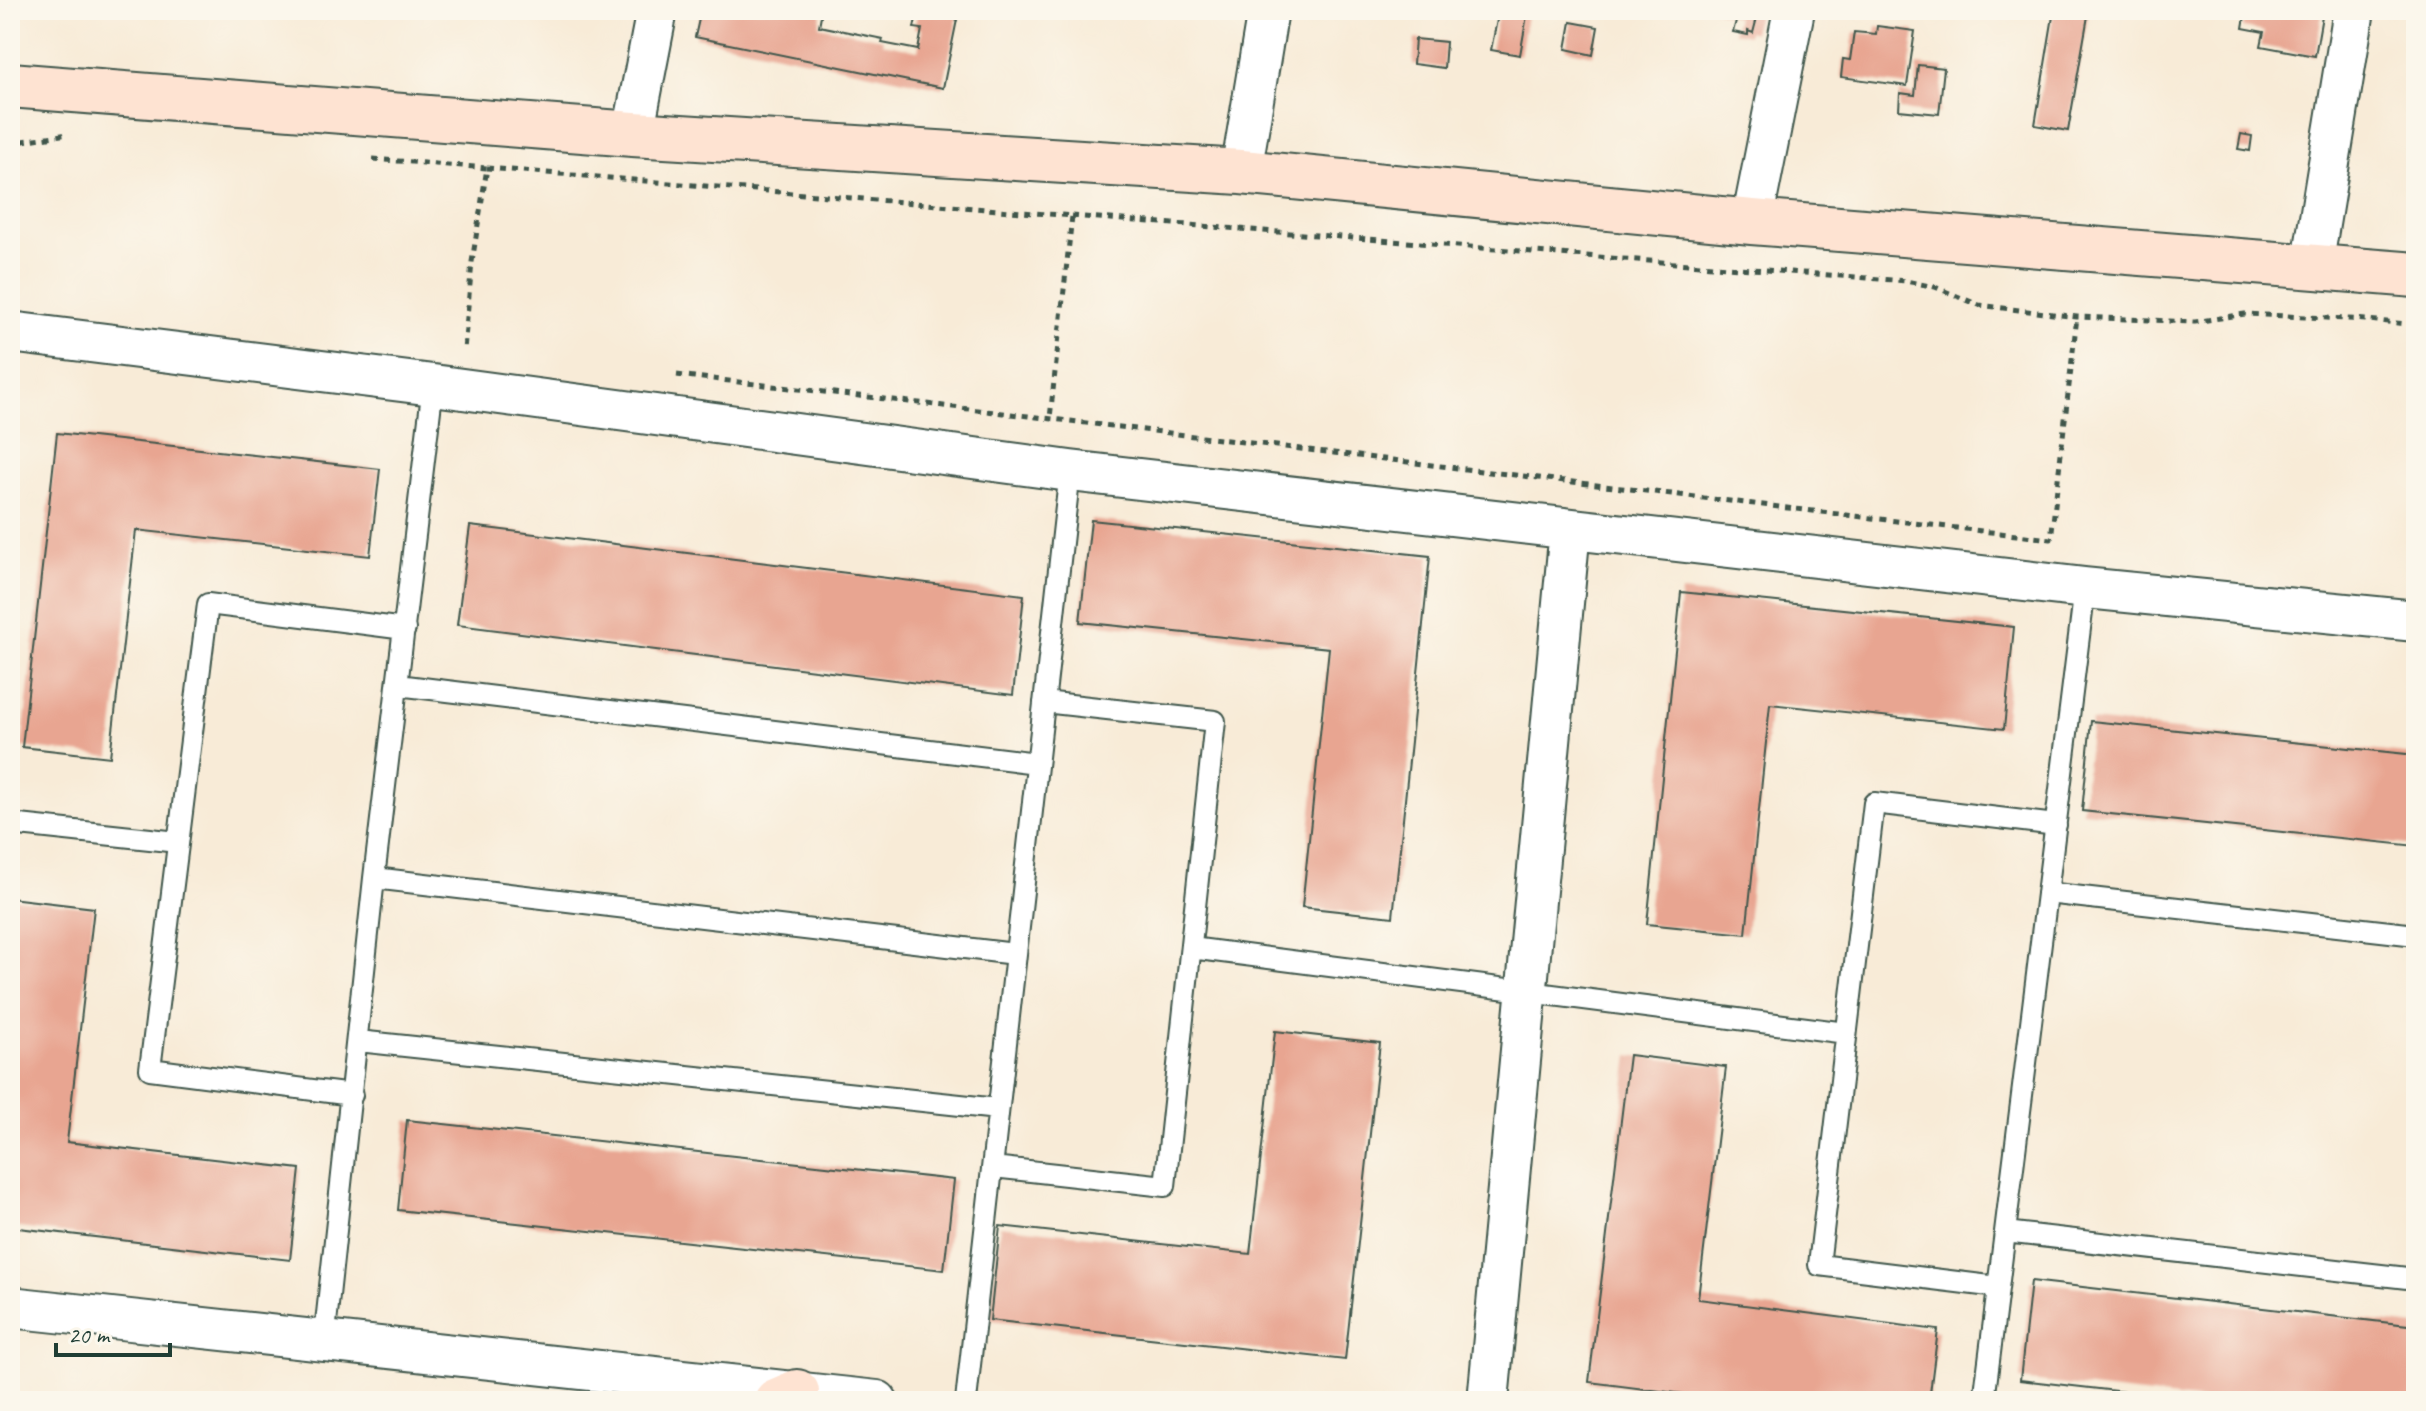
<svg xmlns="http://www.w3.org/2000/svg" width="2426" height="1411" viewBox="0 0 2426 1411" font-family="Caveat,sans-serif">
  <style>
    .building { fill: #e8a591 }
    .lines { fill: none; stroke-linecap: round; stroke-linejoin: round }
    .lane-casing { stroke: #40574c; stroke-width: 24 }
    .street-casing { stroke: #40574c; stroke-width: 44 }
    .secondary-casing { stroke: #40574c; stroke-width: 48 }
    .path { stroke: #40574c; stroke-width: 5; stroke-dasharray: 6 6; stroke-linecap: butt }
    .lane { stroke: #fff; stroke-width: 20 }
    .street { stroke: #fff; stroke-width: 40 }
    .secondary { stroke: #fee3d2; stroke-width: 44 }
  </style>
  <rect width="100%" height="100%" fill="#fbf7ec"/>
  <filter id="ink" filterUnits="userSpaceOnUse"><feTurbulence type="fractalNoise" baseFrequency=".0125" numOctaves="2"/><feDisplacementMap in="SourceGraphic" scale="16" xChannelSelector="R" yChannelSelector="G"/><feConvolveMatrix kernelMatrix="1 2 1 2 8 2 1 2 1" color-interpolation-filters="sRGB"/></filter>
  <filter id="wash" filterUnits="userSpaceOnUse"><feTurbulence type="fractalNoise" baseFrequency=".006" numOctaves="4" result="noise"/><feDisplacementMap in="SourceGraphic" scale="32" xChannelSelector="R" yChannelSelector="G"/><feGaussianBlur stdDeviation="1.8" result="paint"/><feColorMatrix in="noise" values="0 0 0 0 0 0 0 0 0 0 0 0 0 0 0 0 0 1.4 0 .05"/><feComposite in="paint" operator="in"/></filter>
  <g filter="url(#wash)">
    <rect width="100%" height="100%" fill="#f8ebd7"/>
    <g id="blocks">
      <path class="building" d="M701 10H822L819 26 883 39 882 43 918 50 922 29 914 28 918 10H959L943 88 695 37Z
        M1499 10H1528L1520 55 1491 50Z
        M1713 10H1759L1753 33 1748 31V35L1733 32 1737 17Z
        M2054 10H2089L2068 131 2035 125Z
        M2223 10H2323L2315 56 2261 46 2264 32 2243 28 2245 16Z
        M1571 22 1598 27 1593 55 1566 49Z
        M1877 26 1915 31 1907 86 1841 77 1843 59 1850 60 1854 32 1876 34Z
        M1415 39 1446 42 1444 68 1413 64Z
        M1918 65 1944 68 1939 114 1899 110 1900 93 1915 95Z
        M2241 134 2252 136 2250 151 2238 149Z
        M57 433 380 469 370 556 136 530 110 757 22 747Z
        M1091 520 1430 556 1393 917 1302 907 1329 648 1080 622Z
        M470 526 1024 595 1013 695 457 625Z
        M1681 592 2014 627 2004 729 1770 704 1746 934 1647 924Z
        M2091 721 2416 755V846L2082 811Z
        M10 898 94 908 67 1142 300 1169 290 1260 10 1227Z
        M1275 1031 1380 1043 1345 1360 990 1320 1000 1226 1250 1254Z
        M1629 1055 1726 1067 1698 1299 1938 1330 1929 1401H1739L1589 1382Z
        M407 1120 954 1180 944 1270 398 1210Z
        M2031 1281 2416 1326V1401H2203L2020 1380Z"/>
    </g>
  </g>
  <g filter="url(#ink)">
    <use href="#blocks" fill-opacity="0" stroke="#40574c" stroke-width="2"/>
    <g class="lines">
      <defs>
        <path id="lane" d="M398 685 1037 763
          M10 824 178 842
          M374 878 1015 954
          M2047 893 2416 935
          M1191 948 1846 1033
          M358 1041 998 1109
          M352 1095 150 1069 208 604 405 629
          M993 1167 1165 1186 1215 721 1044 702
          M2005 1232 2416 1279
          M1998 1287 1819 1265 1874 803 2056 825
          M324 1342 374 878 433 385
          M966 1401 1070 471
          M1984 1401 2085 588"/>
        <path id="street" d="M633 134 657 10
          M1241 172 1268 10
          M1752 222 1794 10
          M2312 267 2354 10
          M10 332 433 385 1070 471 2085 588 2416 621
          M10 1307 877 1401
          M1488 1401 1570 529"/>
        <path id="secondary" d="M10 85 633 134 1241 172 1752 222 2416 275
          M776 1401 797 1392"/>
      </defs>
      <use href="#lane" class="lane-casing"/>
      <use href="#street" class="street-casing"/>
      <use href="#secondary" class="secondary-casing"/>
      <path class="path" d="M10 143 68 134
        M373 159 487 168 472 262 464 350
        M487 168 1072 216 1050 418
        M1072 216 1906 281 1935 287 1979 305 2077 317 2195 322 2245 314 2368 320 2416 325
        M677 375C1135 427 1592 486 2051 539L2077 317"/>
      <use href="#lane" class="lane"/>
      <use href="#street" class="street"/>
      <use href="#secondary" class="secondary"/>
    </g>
  </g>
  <rect width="2426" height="1411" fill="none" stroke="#fbf7ec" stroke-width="40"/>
  <path d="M56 1343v12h114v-12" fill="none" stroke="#1f3d34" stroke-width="4"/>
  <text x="68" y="1343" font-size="24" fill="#1f3d34" stroke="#fbf7ec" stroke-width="6" paint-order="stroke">20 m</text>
</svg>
